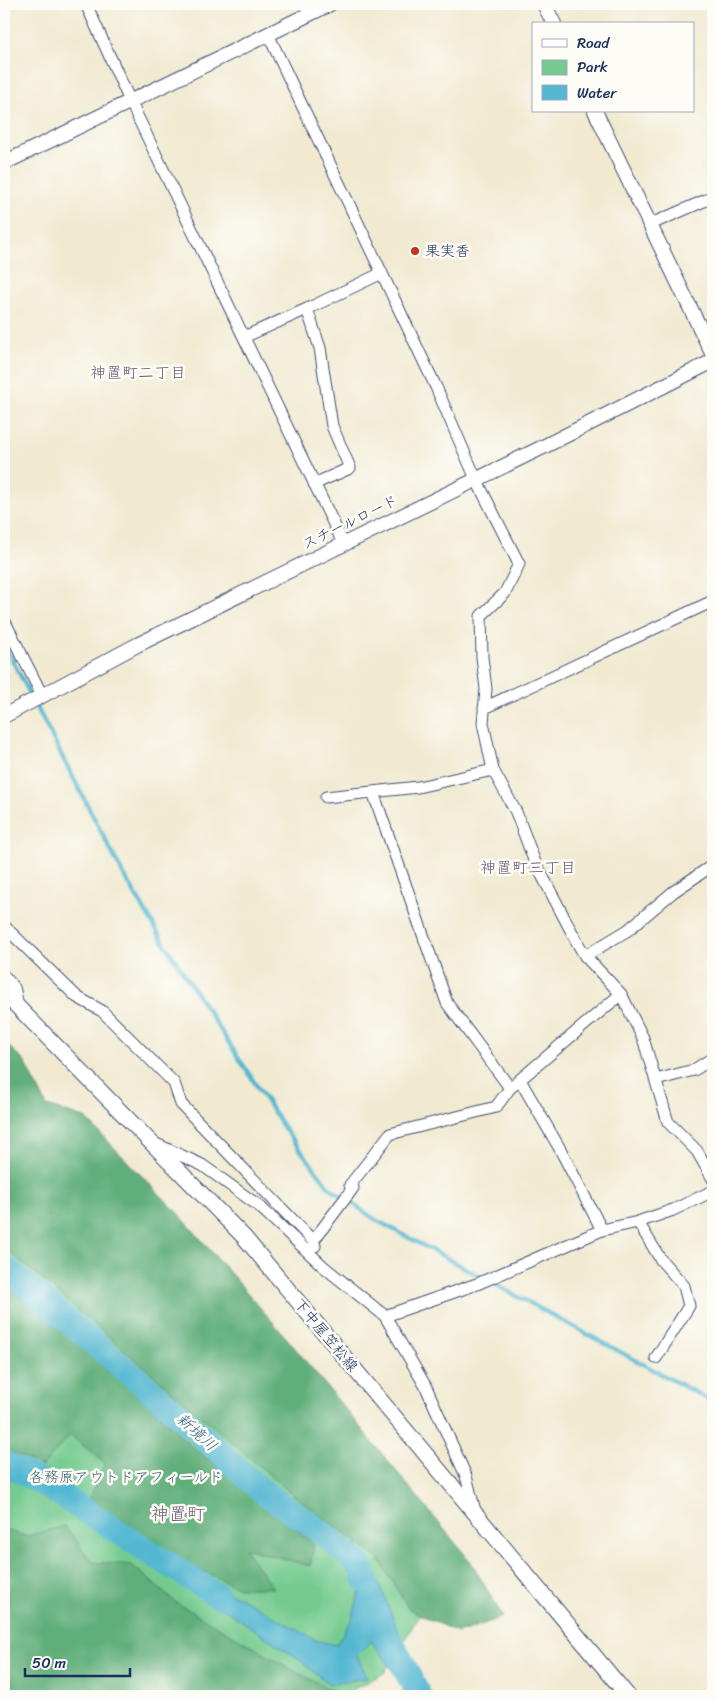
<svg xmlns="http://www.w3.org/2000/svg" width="717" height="1700" viewBox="0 0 717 1700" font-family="Sriracha,'Klee One',sans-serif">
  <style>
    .green { fill: #75cb8f; stroke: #487d76 }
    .forest { fill: #60af7a; stroke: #3e6f6c }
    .water { fill: #53b7d1; stroke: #377398 }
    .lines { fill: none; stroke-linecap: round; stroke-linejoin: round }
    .stream { stroke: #53b7d1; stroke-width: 4.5 }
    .river { stroke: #53b7d1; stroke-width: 25 }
    .minor-casing { stroke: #3b4b6f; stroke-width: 13 }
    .tertiary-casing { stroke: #3b4b6f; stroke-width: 16 }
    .secondary-casing { stroke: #3b4b6f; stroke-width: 17 }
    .minor { stroke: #fff; stroke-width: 11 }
    .tertiary { stroke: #fff; stroke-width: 14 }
    .secondary { stroke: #fff; stroke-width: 15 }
    .poi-dot { fill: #c8321e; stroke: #fdfcf7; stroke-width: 2 }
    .labels { text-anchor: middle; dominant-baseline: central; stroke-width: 5; stroke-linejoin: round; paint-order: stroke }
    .poi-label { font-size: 15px; fill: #1b2f5e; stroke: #fdfcf7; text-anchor: start }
    .street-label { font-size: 15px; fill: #1b2f5e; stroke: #fdfcf7 }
    .park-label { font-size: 15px; fill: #365e6d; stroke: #fdfcf7 }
    .neighbourhood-label { font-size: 16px; fill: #685a75; stroke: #fdfcf7 }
    .water-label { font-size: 16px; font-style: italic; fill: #2f5f86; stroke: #fdfcf7 }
    .quarter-label { font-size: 18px; fill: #685a75; stroke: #fdfcf7 }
  </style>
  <rect width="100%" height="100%" fill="#fdfcf7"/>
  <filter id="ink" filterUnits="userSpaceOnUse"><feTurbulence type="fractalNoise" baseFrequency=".02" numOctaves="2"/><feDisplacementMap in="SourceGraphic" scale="10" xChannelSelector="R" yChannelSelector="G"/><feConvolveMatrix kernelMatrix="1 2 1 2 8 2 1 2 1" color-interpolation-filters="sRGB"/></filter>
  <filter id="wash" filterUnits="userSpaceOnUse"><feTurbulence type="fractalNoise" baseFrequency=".0096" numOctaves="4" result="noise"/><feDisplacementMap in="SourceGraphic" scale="20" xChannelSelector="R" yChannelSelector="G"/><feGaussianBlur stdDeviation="1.12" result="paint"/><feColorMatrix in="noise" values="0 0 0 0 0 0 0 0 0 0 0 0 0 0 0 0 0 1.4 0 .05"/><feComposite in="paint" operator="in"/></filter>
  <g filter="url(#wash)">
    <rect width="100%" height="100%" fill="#f1ead1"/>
    <path class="green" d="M4 1206 431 1586 419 1616 384 1673 341 1696 4 1569Z"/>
    <path class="forest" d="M4 1042 25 1062 47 1106 85 1118 178 1213 290 1342 471 1562 503 1617 458 1633 409 1609 378 1558 292 1494 4 1247Z
      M4 1276 97 1354 190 1445 314 1544 310 1566 244 1548 273 1588H239L178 1559 88 1500 105 1463 70 1435 42 1467 4 1448Z
      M65 1526 92 1562 132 1565 175 1602 300 1674 344 1696H4V1530L26 1536Z"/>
    <path class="water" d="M357 1544 380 1585 396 1626 416 1666 397 1678 383 1656 371 1641 357 1655 367 1678 329 1684 297 1658 221 1607 191 1578 240 1597 315 1640 336 1645 352 1619 361 1587 341 1562Z"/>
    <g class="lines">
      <path class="stream" d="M4 644 122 872 166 946 286 1131 329 1187 376 1220 713 1402"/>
      <path class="river" d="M4 1267 171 1408 262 1491 316 1528 360 1565 366 1581
        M4 1463 42 1483 218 1596
        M392 1643 419 1696"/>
    </g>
  </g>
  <g filter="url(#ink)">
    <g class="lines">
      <defs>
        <path id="minor" d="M86 4 130 101 343 543
          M268 34 436 387 476 479 519 564 505 593 481 616 482 657 486 689 483 723 493 770 516 812 534 860 577 942 585 956 621 994 643 1038 668 1122 697 1151 713 1179
          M649 225 713 197
          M307 309 320 348 332 426 350 468 314 484
          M244 337 307 309 382 273
          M4 620 43 697
          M484 708 713 601
          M373 792 447 1003 510 1088 621 994
          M326 797 418 787 493 770
          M4 926 77 997 102 1011 174 1083 181 1104 313 1241
          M585 956 628 930 673 892 713 865
          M520 1080 560 1149 602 1230
          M656 1080 694 1070 713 1058
          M156 1144 202 1165 259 1206 324 1267 385 1316 426 1387 466 1476 475 1511
          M350 1185 390 1134 496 1107 510 1088
          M638 1222 661 1260 684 1286 689 1306 656 1358
          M315 1246 313 1241 353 1188
          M385 1316 477 1284 602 1230 638 1222 673 1210 713 1191"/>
        <path id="tertiary" d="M544 4 554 24
          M595 111 713 355
          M4 163 330 4
          M4 716 137 645 541 448 713 361
          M4 978 13 989 16 1004"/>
        <path id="secondary" d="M4 993 244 1237 628 1696"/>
      </defs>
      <use href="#minor" class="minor-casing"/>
      <use href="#tertiary" class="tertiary-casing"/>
      <use href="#secondary" class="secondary-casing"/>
      <use href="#minor" class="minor"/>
      <use href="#tertiary" class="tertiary"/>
      <use href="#secondary" class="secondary"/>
    </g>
  </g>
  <circle class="poi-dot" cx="415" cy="251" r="5"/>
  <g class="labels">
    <g class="poi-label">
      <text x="425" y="251">果実香</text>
    </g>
    <g class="street-label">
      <text transform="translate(350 522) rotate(-26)">スチールロード</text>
      <text transform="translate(326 1335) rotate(50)">下中屋笠松線</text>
    </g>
    <g class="park-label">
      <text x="126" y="1477">各務原アウトドアフィールド</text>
    </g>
    <g class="neighbourhood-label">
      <text x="138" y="372">神置町二丁目</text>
      <text x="528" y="867">神置町三丁目</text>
    </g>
    <g class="water-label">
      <text transform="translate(197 1432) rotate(42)">新境川</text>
    </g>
    <g class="quarter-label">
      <text x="178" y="1514">神置町</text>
    </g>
  </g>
  <rect width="717" height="1700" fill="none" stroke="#fdfcf7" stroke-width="20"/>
  <rect x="532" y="22" width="162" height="90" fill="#fdfcf7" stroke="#a3aaba"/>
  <rect x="542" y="39" width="25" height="8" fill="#ffffff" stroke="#a3aaba"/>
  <text x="577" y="48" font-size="15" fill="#1b2f5e">Road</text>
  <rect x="542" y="60" width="25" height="15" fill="#75cb8f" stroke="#a3aaba"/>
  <text x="577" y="72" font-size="15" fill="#1b2f5e">Park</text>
  <rect x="542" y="85" width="25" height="15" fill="#53b7d1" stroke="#a3aaba"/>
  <text x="577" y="98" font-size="15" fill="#1b2f5e">Water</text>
  <path d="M25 1668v8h105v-8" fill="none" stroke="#1b2f5e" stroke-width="2.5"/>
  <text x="32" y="1668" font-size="15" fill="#1b2f5e" stroke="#fdfcf7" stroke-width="4" paint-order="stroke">50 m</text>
</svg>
